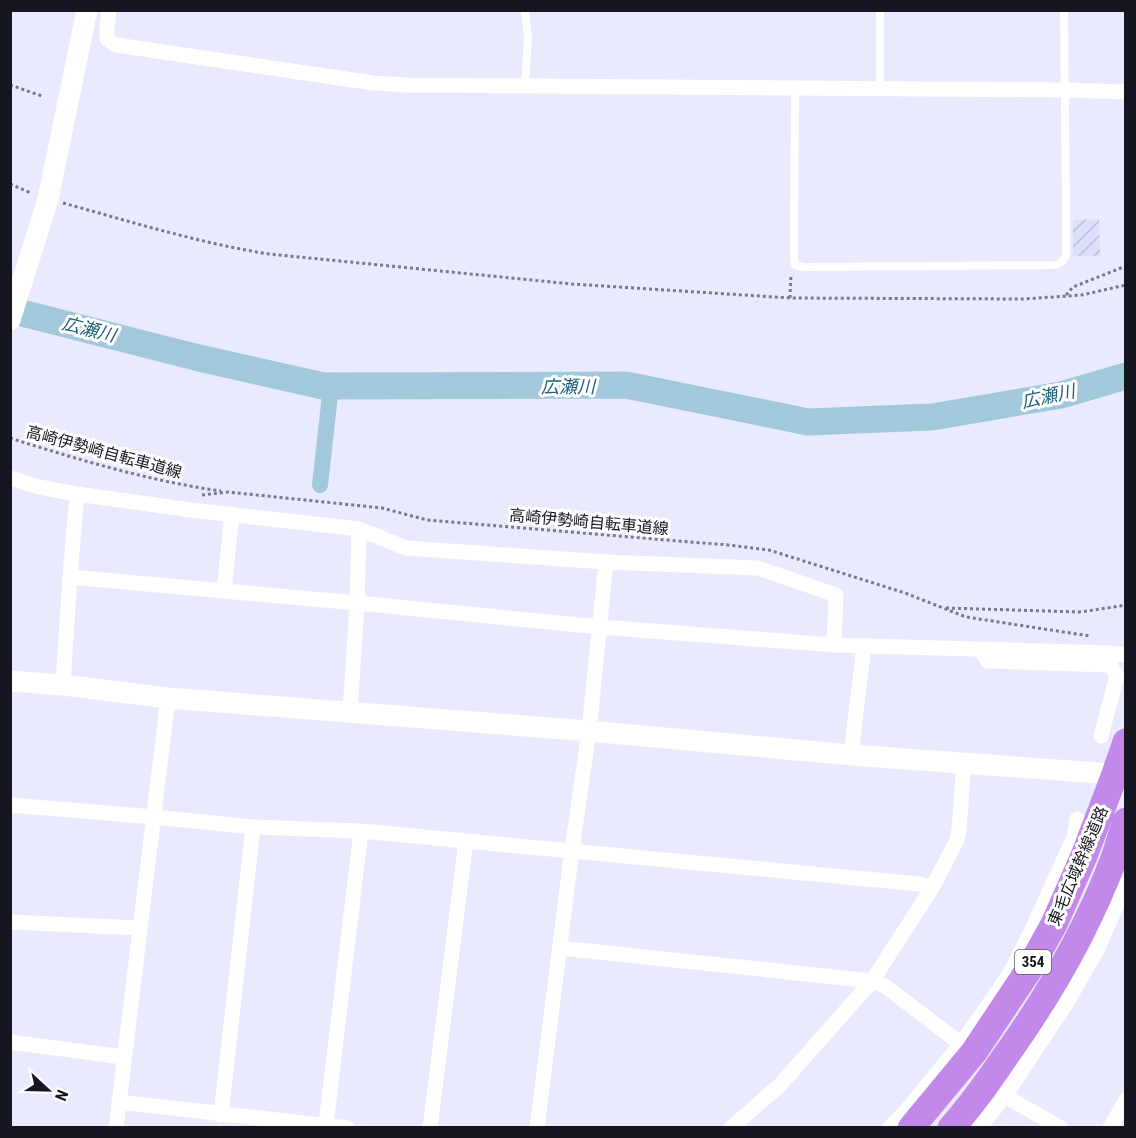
<svg xmlns="http://www.w3.org/2000/svg" width="1136" height="1138" viewBox="0 0 1136 1138" font-family="'Roboto Condensed','Noto Sans JP',sans-serif">
  <style>
    .industrial { fill: url(#industrial-furrows) }
    .lines { fill: none; stroke-linecap: round; stroke-linejoin: round }
    .canal { stroke: #a2c9db; stroke-width: 16 }
    .river { stroke: #a2c9db; stroke-width: 27 }
    .path { stroke: #797a89; stroke-width: 3; stroke-dasharray: 3 3; stroke-linecap: butt }
    .lane { stroke: #fff; stroke-width: 8 }
    .street { stroke: #fff; stroke-width: 15 }
    .secondary { stroke: #fff; stroke-width: 21 }
    .highway { stroke: #c389ea; stroke-width: 27 }
    .labels { text-anchor: middle; dominant-baseline: central; stroke-width: 6; stroke-linejoin: round; paint-order: stroke }
    .shield { fill: #fff; stroke: #5c5c64; stroke-width: 1.5 }
    .shield-label { font-size: 15px; font-weight: bold; fill: #161621 }
    .street-label { font-size: 16px; fill: #161621; stroke: #fff }
    .water-label { font-size: 18px; font-style: italic; fill: #1c607b; stroke: #fff }
  </style>
  <defs>
    <pattern id="industrial-furrows" width="10" height="10" patternUnits="userSpaceOnUse" patternTransform="scale(1.5)"><rect width="10" height="10" fill="#dddffe"/><path d="M-1 1l2-2M0 10L10 0M9 11l2-2" fill="none" stroke="#bdbfd9"/></pattern>
  </defs>
  <rect width="100%" height="100%" fill="#e9eafd"/>
  <path class="industrial" d="M1099 219 1100 256H1073V220Z"/>
  <g class="lines">
    <path class="canal" d="M320 485 331 386"/>
    <path class="river" d="M10 310 199 358 323 386 626 385 808 422 932 417 1061 395 1126 376"/>
    <path class="path" d="M10 85 42 96
      M10 184 31 193
      M63 203C132 222 199 243 269 254L572 284 790 298 1024 299 1082 295 1126 285
      M1066 295 1073 287 1126 266
      M790 298 791 274
      M10 438C79 460 150 481 221 491
      M202 495 228 492 382 508 427 520 728 545 769 550 905 593 966 617 1090 636
      M946 608 1081 612 1126 605"/>
    <path class="lane" d="M525 86 528 37 525 10
      M795 87 794 257 795 265 804 267 1056 265 1062 262 1066 255V215L1064 10
      M880 88V10"/>
    <path class="street" d="M109 10 107 27V39L116 45 373 83 407 85 1066 90 1126 92
      M10 478 39 487 77 494 191 510 359 529 406 548 606 562 758 568 836 595 834 645
      M70 577 77 494
      M224 591 232 514
      M980 649 988 661 1110 665 1117 676 1101 736
      M63 685 70 577 357 603 600 627 834 645 1112 653 1126 655
      M350 712 357 603 359 529
      M851 755 864 646
      M10 805 154 817 253 827 361 831 919 884 932 888
      M10 922 140 928
      M560 948 872 981 885 986 961 1044
      M10 1042 123 1057
      M1005 1096 1061 1128
      M119 1102 347 1128
      M221 1115 253 827
      M326 1124 361 831
      M116 1128 168 698
      M430 1128 466 841
      M537 1128 572 850 589 731 606 562
      M731 1128 780 1085 872 981 932 888 957 840 959 830 964 763
      M889 1128 905 1112 961 1044 1009 975 1034 925 1074 837 1077 819
      M979 1128 1005 1096 1066 1004 1098 948 1126 884
      M1110 1128 1126 1100"/>
    <path class="secondary" d="M10 320 48 199 87 10
      M10 681 63 685 168 698 589 731 851 755 1126 775"/>
    <path class="highway" d="M911 1128 974 1052 1028 971 1054 924 1084 856 1115 774 1126 742
      M951 1128C972 1105 989 1080 1007 1054 1049 995 1087 929 1113 861 1118 848 1121 834 1126 821"/>
  </g>
  <g class="labels">
    <rect class="shield" x="1015" y="950" width="36" height="24" rx="4.5"/>
    <g class="shield-label">
      <text x="1033" y="962">354</text>
    </g>
    <g class="street-label">
      <text transform="translate(104 452) rotate(15)">高崎伊勢崎自転車道線</text>
      <text transform="translate(589 522) rotate(5)">高崎伊勢崎自転車道線</text>
      <text transform="translate(1078 866) rotate(-67)">東毛広域幹線道路</text>
    </g>
    <g class="water-label">
      <text transform="translate(89 329) rotate(14)">広瀬川</text>
      <text x="568" y="386">広瀬川</text>
      <text transform="translate(1048 396) rotate(-12)">広瀬川</text>
    </g>
  </g>
  <rect width="1136" height="1138" fill="none" stroke="#161621" stroke-width="24"/>
  <g transform="translate(48 1090) rotate(112)" stroke="#ffffff" stroke-width="4.5" paint-order="stroke">
  <path d="M0-4.5L10 22L0 15L-10 22Z" fill="#161621"/>
  <text y="-9" font-size="16" font-weight="bold" text-anchor="middle" fill="#161621">N</text>
  </g>
</svg>
